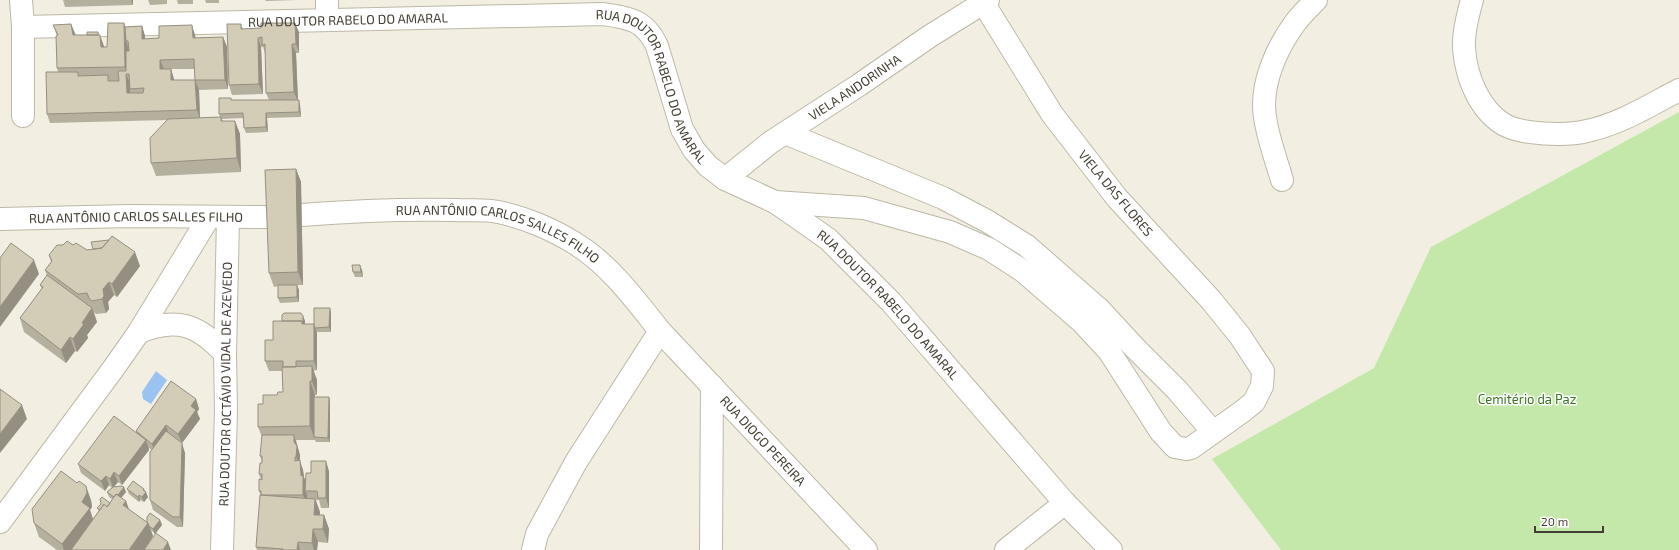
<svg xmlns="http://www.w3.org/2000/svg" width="1679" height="550" viewBox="0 0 1679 550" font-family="'Exo 2',sans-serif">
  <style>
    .green { fill: #c3e8a9 }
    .water { fill: #9bc3f2 }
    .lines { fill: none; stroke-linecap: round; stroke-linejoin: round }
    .minor-casing { stroke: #bdb8a5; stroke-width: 24 }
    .minor { stroke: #fff; stroke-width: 22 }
    .wall { fill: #b5af9d; fill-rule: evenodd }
    .shaded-wall { fill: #948f80 }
    .building { fill: #d3ccb7; stroke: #948f80; fill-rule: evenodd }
    .labels { text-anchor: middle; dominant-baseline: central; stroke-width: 3; stroke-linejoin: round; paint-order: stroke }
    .street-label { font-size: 13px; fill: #433f33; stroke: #fff }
    .park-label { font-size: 13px; fill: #397625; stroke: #fff }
  </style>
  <rect width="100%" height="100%" fill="#f2efe2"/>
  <path class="green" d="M1679 112V550H1281L1212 459 1374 368 1431 247Z"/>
  <path class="water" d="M156 371 167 380 151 404 143 399 142 392Z"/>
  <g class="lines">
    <defs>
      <g id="minor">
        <path d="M21 0 23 27V116"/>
        <path d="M327 0V20"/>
        <path d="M1472 0C1468 14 1463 33 1464 48 1466 77 1479 109 1503 124 1521 135 1567 136 1587 131 1620 124 1650 105 1679 90"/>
        <path id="s1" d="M23 27 603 14C630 18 645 20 657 46L682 129 694 150 708 166 725 179 775 202 828 239 891 302 1065 503 1111 550"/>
        <path d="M785 133 943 198 987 221 1027 246 1099 309 1135 348 1177 390 1213 432"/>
        <path id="s2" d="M725 179 771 142 859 85 930 36 988 0"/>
        <path d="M1282 180C1276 159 1268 139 1265 117 1260 85 1276 49 1295 23 1301 15 1309 7 1316 0"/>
        <path d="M775 202 864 208 950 232 989 249 1023 271 1082 322 1109 351 1161 432 1175 447 1186 449 1191 448 1243 411 1254 402 1262 386 1263 371 1240 336 1211 300 1117 198 1052 114 984 4"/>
        <path id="s3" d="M301 215C353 211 404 209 456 210 469 211 485 209 498 212 524 217 554 230 576 244 610 265 636 301 660 331L866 550"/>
        <path id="s4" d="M0 219 130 216 271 217"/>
        <path d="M139 332C176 317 198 324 225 354"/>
        <path d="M0 522 113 369 139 332 209 217"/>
        <path id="s5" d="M222 550 226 410 225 354 228 218"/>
        <path d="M533 550 537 534 576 462 660 331"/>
        <path d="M711 550 712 386"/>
        <path d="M1006 550 1065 503"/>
      </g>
    </defs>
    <use href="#minor" class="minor-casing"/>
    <use href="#minor" class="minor"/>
  </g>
  <path class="wall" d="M63 0H133V5L65 7Z
    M148 0H167V4L150 5Z
    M177 0H193V4H178Z
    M205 0H219V3H206Z
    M265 0H297L266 1Z
    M71 24 76 35H87L98 32 104 47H107L125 27 142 26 145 36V39L159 38 195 35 196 38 223 37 227 47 228 89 199 90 200 118 220 117 219 114 231 98V100H269L266 93 265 53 263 47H261L263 94 232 95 229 85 241 24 243 29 299 32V53H296L298 100 300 105 301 117 267 118 268 132 246 133 244 128 243 118 222 119 223 121H235L240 134 241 172 156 176 151 163 167 120 50 123 47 114 58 72 57 68V36L53 25ZM164 69H194L195 80H174L171 69Z
    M296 169 301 182 303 285H297L299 290V302L280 303 278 298V286L274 287 269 273Z
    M73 245 87 250 140 266 117 297 114 295 108 302 109 309 106 313 96 314 94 312 97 322 87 335 88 338 77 352 75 351 66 363 24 332 20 318 42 289 40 285 47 276 45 270 51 262 49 255Z
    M362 270 363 277H355L353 272Z
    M330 308 331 313V332H317V370L313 371 317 380V395H315V397H329L330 402V442H316L315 440H296L300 455V461L303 470 304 477 306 482 311 473 329 471V508H321L319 500H316L320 512V515H324L329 529 328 543 318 542 317 550H257L256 547 261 496 259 491 261 480 259 474 262 462 260 456 262 437 258 427 263 404 283 392 282 371H269L265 361 273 340 282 321 303 316 305 321V324H314Z
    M196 399 199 409 197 412 200 419 182 443 180 442 185 453 183 527H177L153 510 150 500 152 450 149 448V450L122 485 118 482 114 487 126 492 121 498 126 501 129 510 147 522 160 520 162 525 155 534 151 530 153 536 144 550H57L39 537 34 523 91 500 92 507 90 510 93 519 99 511 97 508 110 503 112 499 109 497 107 492 112 488 109 485 105 491 81 473 78 464 136 433V431Z
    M127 489 145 492H146L148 497 144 502 140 500 139 502 129 494Z"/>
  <path class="shaded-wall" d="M131 0H133V5Z
    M124 23 129 36 128 41H126L129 50V74H128L125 67Z
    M295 23 299 32V53L296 44Z
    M71 24 76 37 73 35Z
    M192 25 195 35 196 48 193 38Z
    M142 26 145 36V48L142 39Z
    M100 35 105 49 101 47Z
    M223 37 227 47 228 89 225 80Z
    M258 38 261 47 263 94 259 84Z
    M292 44 296 53 298 102 294 92Z
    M160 60 164 69H160Z
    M171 69 174 79V90L171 80Z
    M126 74 130 83V103L127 93Z
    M195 80 199 90 200 119 197 110Z
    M299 100 300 105 301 117 299 112Z
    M266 113 267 118 268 132 266 127Z
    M235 121 240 134 241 172 237 158Z
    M296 169 301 182 303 285 298 272Z
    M135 252 140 266 117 297 112 284Z
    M34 260 39 274 0 327V307Z
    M360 265 362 270 363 277 361 272Z
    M109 282 114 295 108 302 109 309 106 313 102 299 103 289Z
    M297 285 299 290V302L297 297Z
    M92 308 97 322 87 335 88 338 77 352 73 339 82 323Z
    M330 308 331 313V332L329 327Z
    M303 316 305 321 304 327 300 324Z
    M314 324 317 334V370L314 361Z
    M70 337 75 351 66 363 61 350Z
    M312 366 317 380V395L312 381Z
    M310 381 315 395V437H314L315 440 310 426Z
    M329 397 330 402V442L328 438Z
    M196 399 199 409 197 412 200 419 182 443 178 434 191 406Z
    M22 405 27 419 0 453V434Z
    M166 425 169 435 155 453 152 444Z
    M294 435 300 455V461L303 470 304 477 307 485 305 491 307 494V505L303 495 300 466 296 457 294 442Z
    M146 440 149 450 122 485 119 476Z
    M182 443 185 453 183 527 180 517Z
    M326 461 329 471V508L326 498Z
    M114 472 118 482 113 488 110 479Z
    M106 476 109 485 105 491 101 481Z
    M86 486 91 500 92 507 90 510 94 522 73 550H64L62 544 82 502Z
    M124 487 126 492 117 503 115 498Z
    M144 489 148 497 144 502 142 497 143 490Z
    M139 495 140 500 139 502 138 497Z
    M315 499 320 512 319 528 314 515Z
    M126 501 131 515 123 505Z
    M324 515 329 529 328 543 323 529Z
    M160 520 162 525 155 534 153 529Z
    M148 523 153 536 144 550H129Z
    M313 529 318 542 317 550H314L312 543Z
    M168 542 171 550H163Z
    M298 542 300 550H297Z"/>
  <path class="building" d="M108 23H124L125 67 57 68 56 36 58 35 53 25 71 24 73 35H100L101 47H107Z
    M261 23H295L296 44H292L294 92 266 93 265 44 262 45V37L258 38 259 84 229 85 227 24H241V29L261 28Z
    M192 25 193 38 223 37 225 80H195L197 110 47 114 46 72H78V76L108 75V81H119L118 71H126V51H129L128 41H126L125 27 142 26V39L159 38V26ZM194 59 195 80H171V69H160V60ZM126 74H129L130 89 144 88 143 93H127Z
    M87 32H98V35H87Z
    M219 98H231V100H299V112L266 113V127L244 128 243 113 219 114Z
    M221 117V121H235L237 158 151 163 150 138 168 119Z
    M296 169 298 272 269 273 265 170Z
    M112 236 135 252 112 284 109 282 103 289 104 296 102 299 92 301 89 298 87 293 78 294 45 270 52 261 49 255 57 245H63L67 241 73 245 76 243 87 250 102 248Z
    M109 240 102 248 93 249 91 242Z
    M11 243 34 260 0 307V258Z
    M352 265H360L361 272H353Z
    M47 275 92 308 82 323 84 324 73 339 70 337 61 350 20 318 43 287 40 285Z
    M278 285H297V297L278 298Z
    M314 308H330L329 327 315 328 314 325Z
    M284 313H301L303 316V322L302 321H282V315Z
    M273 321H302V324H314V361H296V367H283V361H265V340H273Z
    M312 366V381H310V426L258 427V404H263V395H277L278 392H283L282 367Z
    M171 381 196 399 191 406 196 410 178 434 166 425 152 444 136 431Z
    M0 389 22 405 0 434Z
    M314 397H329L328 438 314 437Z
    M114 416 146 440 119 476 114 472 110 479 106 476 101 481 78 464Z
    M166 431 182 443 180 517H173L150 500V452Z
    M262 435H294V442L297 446 296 457H295V461L300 460 301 476 303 475V495H261V491H259V479L262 480V474H259L260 463H262V456H260Z
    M311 461H326V498H318L317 491H305L306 473H311Z
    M61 471 77 483 79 481 86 486 87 493 82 502 90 508 62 544 34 523 32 509Z
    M133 481 144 489 143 490 146 492 142 497 139 495 138 497 127 489Z
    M121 486 124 487 118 495 116 494 114 497 107 492 113 487Z
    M116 494 126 501 123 505 148 523 129 550H71L104 504 107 507Z
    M260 495 315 499 314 515H324L323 529H313L312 543 298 542 297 550H283V549L256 547Z
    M102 497 110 503 107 507 104 504 100 510 97 508 101 504 100 499Z
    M150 513 160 520 153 529 149 526 148 523 147 522V517Z
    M156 533 168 542 163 550H144Z"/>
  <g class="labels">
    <g class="street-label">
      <text stroke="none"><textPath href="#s1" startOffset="325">RUA DOUTOR RABELO DO AMARAL</textPath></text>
      <text stroke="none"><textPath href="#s2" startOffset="159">VIELA ANDORINHA</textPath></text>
      <text stroke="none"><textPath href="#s1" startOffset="673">RUA DOUTOR RABELO DO AMARAL</textPath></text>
      <text transform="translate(1116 193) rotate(50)">VIELA DAS FLORES</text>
      <text stroke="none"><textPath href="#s4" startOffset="136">RUA ANTÔNIO CARLOS SALLES FILHO</textPath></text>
      <text stroke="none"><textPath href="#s3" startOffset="202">RUA ANTÔNIO CARLOS SALLES FILHO</textPath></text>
      <text stroke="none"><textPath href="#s1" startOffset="1009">RUA DOUTOR RABELO DO AMARAL</textPath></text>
      <text stroke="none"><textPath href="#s5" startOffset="166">RUA DOUTOR OCTÁVIO VIDAL DE AZEVEDO</textPath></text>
      <text stroke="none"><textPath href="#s3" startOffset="554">RUA DIOGO PEREIRA</textPath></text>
    </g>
    <g class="park-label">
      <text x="1527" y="399">Cemitério da Paz</text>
    </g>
  </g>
  <path d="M1535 526v6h68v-6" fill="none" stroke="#433f33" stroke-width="2"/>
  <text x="1541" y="526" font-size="12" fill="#433f33" stroke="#ffffff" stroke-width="3" paint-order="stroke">20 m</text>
</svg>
